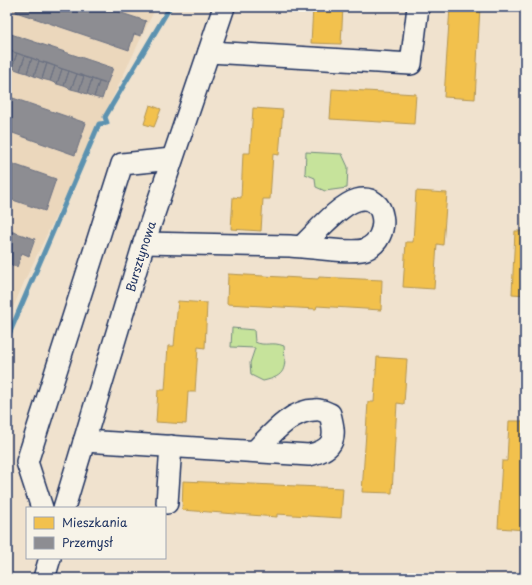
<svg xmlns="http://www.w3.org/2000/svg" width="532" height="585" viewBox="0 0 532 585" font-family="'Playpen Sans',sans-serif">
  <style>
    .built { fill: #ebd7bc }
    .green { fill: #c6e39b; stroke: #70897c }
    .homes { fill: #f2c14e; stroke: #b29553 }
    .industry { fill: #8d8d92; stroke: #6b7182 }
    .lines { fill: none; stroke-linecap: round; stroke-linejoin: round }
    .stream { stroke: #5c92b0; stroke-width: 5 }
    .minor-casing { stroke: #1b2f5e; stroke-width: 24 }
    .minor { stroke: #f7f3e8; stroke-width: 21 }
    .labels { text-anchor: middle; dominant-baseline: central; stroke-width: 4; stroke-linejoin: round; paint-order: stroke }
    .street-label { font-size: 12px; fill: #1b2f5e; stroke: #f7f3e8 }
  </style>
  <rect width="100%" height="100%" fill="#f0e2ce"/>
  <filter id="ink" filterUnits="userSpaceOnUse"><feTurbulence type="fractalNoise" baseFrequency=".025" numOctaves="2"/><feDisplacementMap in="SourceGraphic" scale="8" xChannelSelector="R" yChannelSelector="G"/><feConvolveMatrix kernelMatrix="1 2 1 2 8 2 1 2 1" color-interpolation-filters="sRGB"/></filter>
  <g filter="url(#ink)">
    <path class="built" d="M7 7H156L25 280 7 322Z"/>
    <path class="green" d="M306 152 342 154 348 167 347 188 325 191 316 187 315 178 305 174Z
      M232 328 254 330 255 342C265 347 272 341 284 346 286 369 286 376 263 381L251 375 250 363 255 348 231 347Z"/>
    <path class="homes" d="M313 7H343L341 44 311 43Z
      M450 7H480L475 99 444 97Z
      M332 89 416 94 414 124 330 119Z
      M150 105 161 109 154 127 144 124Z
      M253 108 283 110 279 155 273 154 270 199H263L261 231 231 229 233 197 241 198 243 153H250Z
      M525 189V295L512 294 515 231H522Z
      M416 191 447 193 443 245 437 244 434 289 403 287 406 242H413Z
      M228 274 318 279 319 277 382 280 381 310 317 306 316 309 227 304Z
      M178 301 207 303 205 348 198 347 195 392H188L186 424 156 422 158 390H165L168 346H174Z
      M377 357 407 359 404 404 397 403 392 493 362 492 368 402H374Z
      M509 421H525V530L498 528 502 461H507Z
      M183 481 343 488 341 518 277 514V517L182 510Z"/>
    <path class="industry" d="M17 7H103L146 21 141 36 134 34 129 50 16 12Z
      M8 33 113 68 107 84 7 50Z
      M10 51 17 53 12 68 7 67Z
      M17 53 25 56 20 71 12 68Z
      M25 56 32 58 27 73 20 71Z
      M32 58 39 61 34 76 27 73Z
      M39 61 47 63 42 79 34 76Z
      M47 63 55 66 50 81 42 79Z
      M55 66 62 69 57 84 50 81Z
      M62 69 69 71 64 86 57 84Z
      M69 71 77 74 71 89 64 86Z
      M77 74 84 76 79 91 71 89Z
      M84 76 92 79 87 94 79 91Z
      M92 79 99 82 94 97 87 94Z
      M99 82 107 84 102 99 94 97Z
      M7 96 86 123 75 155 7 131Z
      M7 162 56 179 45 211 7 198Z
      M7 230 35 239 29 256 22 253 17 267 7 264Z"/>
    <g class="lines">
      <path class="stream" d="M7 339 99 124 107 123 105 117 170 7"/>
      <defs>
        <g id="minor">
          <path d="M209 52 411 64 418 7"/>
          <path d="M144 243 290 246C305 247 355 254 366 249 392 238 387 192 357 200 339 205 315 234 301 247"/>
          <path d="M84 441 309 455C336 449 336 437 330 414 325 412 320 409 315 410 291 410 271 435 255 451"/>
          <path d="M167 503 171 446"/>
          <path d="M42 508 27 462 122 164 172 159"/>
          <path id="s1" d="M64 508 144 243 224 7"/>
          <path d="M44 578 50 558"/>
        </g>
      </defs>
      <use href="#minor" class="minor-casing"/>
      <use href="#minor" class="minor"/>
    </g>
  </g>
  <g class="labels">
    <g class="street-label">
      <text stroke="none"><textPath href="#s1" startOffset="263">Bursztynowa</textPath></text>
    </g>
  </g>
  <rect width="532" height="585" fill="none" stroke="#f7f3e8" stroke-width="24"/>
  <rect x="12" y="12" width="508" height="561" fill="none" stroke="#1b2f5e" stroke-width="1.5" filter="url(#ink)"/>
  <rect x="26" y="507" width="140" height="52" fill="#f7f3e8" stroke="#9fa5b1"/>
  <rect x="34" y="517" width="20" height="12" fill="#f2c14e" stroke="#9fa5b1"/>
  <text x="62" y="527" font-size="12" fill="#1b2f5e">Mieszkania</text>
  <rect x="34" y="537" width="20" height="12" fill="#8d8d92" stroke="#9fa5b1"/>
  <text x="62" y="547" font-size="12" fill="#1b2f5e">Przemysł</text>
</svg>
